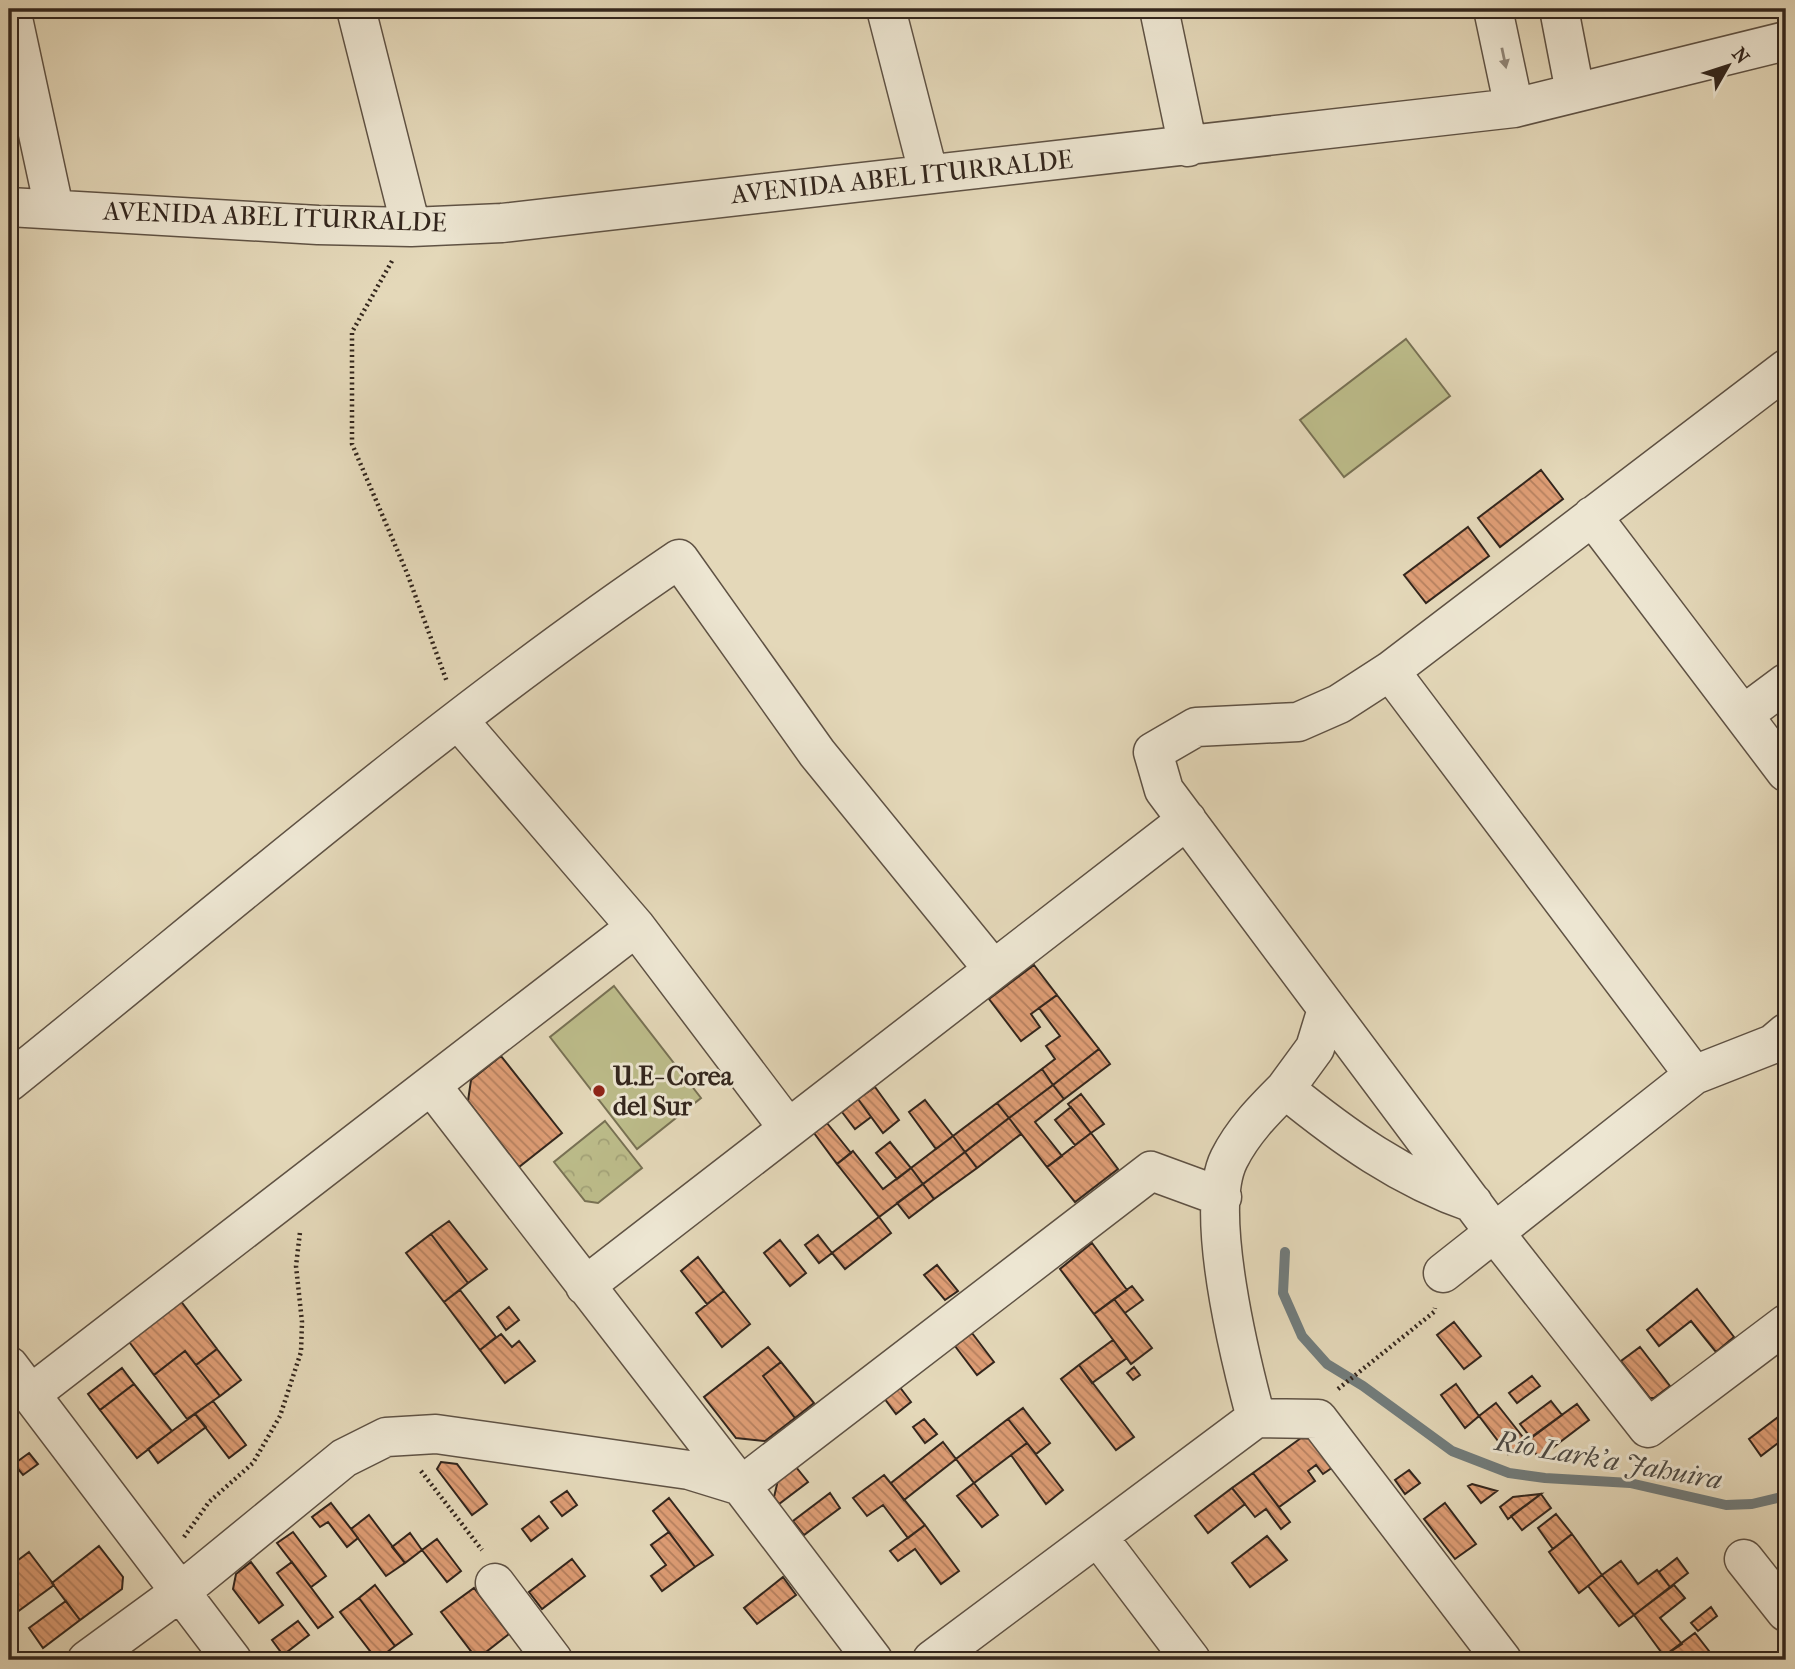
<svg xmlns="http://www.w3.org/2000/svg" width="1795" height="1669" viewBox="0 0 1795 1669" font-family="'IM FELL French Canon',serif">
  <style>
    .grass { fill: #bcbc8a; stroke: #787154; stroke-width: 2 }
    .park { fill: url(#park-crowns); stroke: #787154; stroke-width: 2 }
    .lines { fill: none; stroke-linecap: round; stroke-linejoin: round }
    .stream { stroke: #717c7c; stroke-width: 10 }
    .building { fill: url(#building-back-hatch); stroke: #33261d; stroke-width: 2 }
    .minor-casing { stroke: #5f5244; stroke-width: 41 }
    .path { stroke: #33261d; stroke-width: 4.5; stroke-dasharray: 2 3.5; stroke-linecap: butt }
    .minor { stroke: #ede6d2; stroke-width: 38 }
    .oneway { fill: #908678 }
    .poi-dot { fill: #8f2418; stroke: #ede6d2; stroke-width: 2.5 }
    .labels { text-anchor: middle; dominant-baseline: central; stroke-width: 6; stroke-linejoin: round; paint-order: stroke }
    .street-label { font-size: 26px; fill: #33261d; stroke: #ede6d2 }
    .poi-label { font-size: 26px; font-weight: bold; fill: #33261d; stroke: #ede6d2; text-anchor: start }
    .water-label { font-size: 28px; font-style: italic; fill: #4d4a44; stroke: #ede6d2 }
  </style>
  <defs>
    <pattern id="park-crowns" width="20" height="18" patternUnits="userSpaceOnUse" patternTransform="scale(1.75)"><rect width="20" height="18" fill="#bcbc8a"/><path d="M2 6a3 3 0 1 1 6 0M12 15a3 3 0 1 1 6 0" fill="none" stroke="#a2a177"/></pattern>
    <pattern id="building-back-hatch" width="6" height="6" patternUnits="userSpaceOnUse" patternTransform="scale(1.75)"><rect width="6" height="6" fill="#de9d75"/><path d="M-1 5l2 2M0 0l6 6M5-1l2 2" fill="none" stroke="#b5805f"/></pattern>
  </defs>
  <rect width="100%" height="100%" fill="#e4d8b9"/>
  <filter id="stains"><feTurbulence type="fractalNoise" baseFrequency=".00286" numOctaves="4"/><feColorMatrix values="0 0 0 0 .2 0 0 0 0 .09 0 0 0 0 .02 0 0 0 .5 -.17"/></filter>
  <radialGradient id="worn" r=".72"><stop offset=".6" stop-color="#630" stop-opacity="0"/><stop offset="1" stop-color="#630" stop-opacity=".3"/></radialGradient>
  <path class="grass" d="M1406 339 1450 396 1344 477 1300 420Z
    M614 986 701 1098 637 1149 550 1037Z"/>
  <path class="park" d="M605 1121 642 1168 598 1203 585 1201 554 1162Z"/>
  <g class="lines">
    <path class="stream" d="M1285 1252 1283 1293 1302 1336 1327 1364 1363 1386 1452 1451 1509 1473 1545 1478 1630 1483 1726 1505 1752 1504 1786 1496"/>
  </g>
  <path class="building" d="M1541 470 1563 499 1500 547 1478 518Z
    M1468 527 1489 556 1426 603 1404 575Z
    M1034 965 1057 995 1031 1014 1040 1027 1021 1041 989 999Z
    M1057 995 1099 1049 1053 1085 1042 1069 1055 1059 1046 1046 1060 1036 1039 1008Z
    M1099 1049 1110 1064 1064 1099 1053 1085Z
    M501 1056 562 1133 519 1167 468 1101 471 1080Z
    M1042 1069 1053 1085 1009 1118 997 1103Z
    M1053 1085 1064 1099 1035 1122 1062 1156 1047 1167 1009 1118Z
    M875 1087 899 1120 883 1133 858 1099Z
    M1081 1094 1104 1124 1091 1133 1068 1104Z
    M858 1099 871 1117 855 1129 842 1112Z
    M925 1100 953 1136 936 1149 909 1112Z
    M997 1103 1009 1118 965 1152 953 1136Z
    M1071 1107 1091 1133 1075 1145 1055 1120Z
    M1009 1118 1021 1134 977 1168 965 1152Z
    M827 1123 851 1153 837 1164 814 1133Z
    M1091 1133 1118 1169 1075 1202 1047 1167Z
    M953 1136 965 1152 923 1184 911 1168Z
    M890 1142 911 1168 897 1179 876 1153Z
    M853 1151 883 1189 911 1168 923 1184 879 1217 837 1164Z
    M965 1152 977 1168 934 1199 923 1184Z
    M923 1184 934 1199 909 1218 897 1203Z
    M879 1217 891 1233 845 1269 832 1253Z
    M449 1221 487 1269 468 1283 431 1234Z
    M431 1234 468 1283 444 1302 406 1253Z
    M818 1235 832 1253 819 1263 805 1245Z
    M780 1240 806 1273 790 1286 764 1253Z
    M1092 1243 1127 1290 1094 1314 1060 1269Z
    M698 1257 724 1291 707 1304 681 1271Z
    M937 1265 958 1291 945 1300 924 1275Z
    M1132 1286 1143 1300 1125 1313 1114 1299Z
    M1697 1289 1734 1337 1716 1352 1691 1321 1659 1346 1647 1330Z
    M460 1290 496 1337 480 1350 444 1302Z
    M724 1291 750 1324 722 1347 696 1313Z
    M1114 1299 1152 1348 1131 1364 1094 1314Z
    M180 1300 217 1349 196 1365 185 1351 154 1375 127 1339Z
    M509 1307 519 1320 506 1330 497 1317Z
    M1454 1322 1481 1356 1464 1369 1437 1335Z
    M972 1333 994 1362 977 1375 955 1346Z
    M501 1334 512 1347 519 1341 535 1361 505 1383 480 1350Z
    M1113 1340 1127 1358 1092 1383 1079 1365Z
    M768 1347 781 1362 763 1376 795 1418 765 1441 736 1438 704 1397Z
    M1640 1347 1670 1386 1654 1398H1650L1621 1361Z
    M217 1349 241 1380 220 1396 196 1365Z
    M185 1351 220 1396 187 1419 154 1375Z
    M781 1362 814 1403 795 1418 763 1376Z
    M1079 1365 1134 1437 1116 1450 1061 1379Z
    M1134 1367 1140 1375 1133 1380 1127 1373Z
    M122 1368 134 1384 100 1410 88 1394Z
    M1532 1376 1540 1386 1517 1403 1509 1393Z
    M134 1384 172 1431 137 1458 100 1410Z
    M1456 1384 1479 1416 1465 1428 1441 1395Z
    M899 1386 911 1402 896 1414 884 1398Z
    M213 1401 246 1445 229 1458 195 1414Z
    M1551 1401 1562 1415 1531 1438 1520 1424Z
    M1496 1403 1526 1441 1508 1454 1479 1416Z
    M1577 1404 1589 1420 1539 1458 1526 1441Z
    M1023 1408 1050 1443 1036 1454 1008 1419Z
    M1786 1411V1437L1761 1456 1749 1439Z
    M195 1414 206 1427 158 1463 148 1449Z
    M924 1419 937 1434 925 1443 913 1427Z
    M1008 1419 1027 1443 974 1483 956 1459Z
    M1301 1438 1316 1439 1336 1465 1323 1474 1316 1465 1308 1471 1315 1481 1279 1507 1253 1473Z
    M943 1442 956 1459 904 1500 891 1483Z
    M1027 1443 1063 1490 1046 1504 1011 1455Z
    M29 1453 38 1464 23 1475 14 1464Z
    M441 1462 457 1464 487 1504 472 1515 437 1469Z
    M796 1467 808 1482 779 1504 774 1497 778 1480Z
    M1409 1470 1420 1483 1405 1494 1395 1480Z
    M1253 1473 1290 1522 1281 1529 1266 1509 1255 1517 1232 1488Z
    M884 1475 925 1525 908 1538 883 1505 867 1516 853 1498Z
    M974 1483 998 1515 982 1527 957 1496Z
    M1472 1484 1497 1491 1481 1503 1468 1486Z
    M1232 1488 1245 1504 1208 1533 1195 1516Z
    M567 1491 577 1505 562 1516 551 1502Z
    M830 1493 840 1508 804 1535 793 1521Z
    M1541 1494 1551 1508 1522 1530 1511 1516Z
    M1541 1494 1508 1519 1500 1507 1513 1497Z
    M669 1498 713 1555 695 1567 653 1511Z
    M331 1503 358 1538 347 1547 328 1522 320 1527 312 1517Z
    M1445 1503 1476 1544 1455 1559 1424 1519Z
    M1556 1514 1572 1534 1553 1549 1538 1528Z
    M369 1515 405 1563 386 1576 351 1529Z
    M539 1516 548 1528 531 1541 522 1529Z
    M925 1525 959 1571 941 1584 915 1549 898 1561 890 1551Z
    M293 1532 326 1576 311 1587 277 1543Z
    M669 1532 695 1567 662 1591 651 1576 666 1565 651 1545Z
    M410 1533 422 1550 405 1563 392 1547Z
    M1572 1534 1602 1575 1579 1593 1549 1552Z
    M1267 1536 1287 1560 1250 1587 1232 1563Z
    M437 1539 461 1571 447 1582 422 1550Z
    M99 1546 123 1577 122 1589 80 1620 52 1583Z
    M29 1552 54 1585 9 1618V1567Z
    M1677 1558 1688 1573 1670 1587 1659 1572Z
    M572 1559 585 1576 542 1609 529 1592Z
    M1621 1561 1638 1584 1657 1570 1670 1587 1634 1615 1602 1575Z
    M251 1562 283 1605 259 1623 233 1589 236 1574Z
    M292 1562 333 1617 318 1628 277 1573Z
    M1602 1575 1634 1615 1619 1626 1588 1586Z
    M783 1577 796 1595 757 1624 744 1608Z
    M375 1585 412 1634 395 1646 359 1598Z
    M1674 1585 1685 1598 1660 1618 1682 1644 1664 1656 1634 1615Z
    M474 1588 509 1634 477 1659 441 1612Z
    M359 1598 395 1646 377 1660 340 1612Z
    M66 1601 80 1620 43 1648 29 1628Z
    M1711 1607 1717 1616 1698 1631 1691 1623Z
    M298 1621 309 1635 283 1655 272 1640Z
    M1695 1633 1716 1660H1667L1664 1656Z"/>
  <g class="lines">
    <defs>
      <path id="minor" d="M11 9 54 208
        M356 9 411 227
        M886 9 928 172
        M1159 9 1188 147
        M1493 9 1514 108
        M1559 9 1575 92
        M9 207 318 225 411 227 502 223 1514 108 1786 41
        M1786 369 1390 671 1339 704 1298 722 1196 727 1153 752 1164 790 1494 1232 1648 1428 1786 1324
        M1592 516 1786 772
        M1390 671 1694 1075
        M1743 715 1786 683
        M458 720 636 927 788 1128
        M636 927 431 1085 741 1486
        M9 1082C229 905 444 718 679 559L817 753 993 969
        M1285 1089 1315 1048 1327 1009
        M1443 1273 1694 1075 1773 1044 1786 1033
        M585 1286 1187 820
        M9 1366 232 1660
        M31 1394 431 1085
        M1256 1418C1241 1362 1203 1211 1229 1159 1243 1131 1264 1110 1285 1089 1344 1137 1401 1178 1473 1203
        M1098 1537 1191 1660
        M1744 1559 1786 1612
        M495 1583 553 1660
        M87 1660 180 1592 344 1458 386 1437 436 1434 689 1470 741 1486
        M873 1660 741 1486 1151 1171 1222 1197
        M932 1660 1256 1418 1318 1419 1502 1660"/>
    </defs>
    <use href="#minor" class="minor-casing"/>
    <path class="path" d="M392 261 352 332V444L407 573 447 682
      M1338 1389 1434 1312 1435 1308
      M421 1471 482 1550
      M184 1537 209 1502 253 1463 280 1416 301 1352 302 1322 296 1266 300 1232"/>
    <use href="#minor" class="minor"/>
  </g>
  <defs><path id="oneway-solid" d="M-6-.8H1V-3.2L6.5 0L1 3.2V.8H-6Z" transform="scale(1.75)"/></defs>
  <use class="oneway" href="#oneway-solid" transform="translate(1504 58) rotate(78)"/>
  <circle class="poi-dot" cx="599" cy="1091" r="7"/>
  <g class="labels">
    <g class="street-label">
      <text transform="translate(902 177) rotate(-6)">AVENIDA ABEL ITURRALDE</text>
      <text transform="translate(275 217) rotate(2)">AVENIDA ABEL ITURRALDE</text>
    </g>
    <g class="poi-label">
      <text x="613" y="1076">U.E- Corea<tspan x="613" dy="30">del Sur</tspan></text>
    </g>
    <g class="water-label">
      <text transform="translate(1609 1460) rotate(10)">Río Lark’a Jahuira</text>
    </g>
  </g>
  <rect width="1795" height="1669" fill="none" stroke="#e4d8b9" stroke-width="35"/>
  <rect x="10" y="10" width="1774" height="1648" fill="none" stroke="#33261d" stroke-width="3.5"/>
  <rect x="18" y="18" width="1760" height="1634" fill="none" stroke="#33261d" stroke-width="2"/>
  <g transform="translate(1728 66) rotate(51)" stroke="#ede6d2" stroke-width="5" paint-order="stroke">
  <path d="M0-5L12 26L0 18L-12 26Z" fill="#33261d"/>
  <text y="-10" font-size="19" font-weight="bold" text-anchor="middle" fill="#33261d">N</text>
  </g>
  <rect width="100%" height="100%" filter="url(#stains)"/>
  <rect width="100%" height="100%" fill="url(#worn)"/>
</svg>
